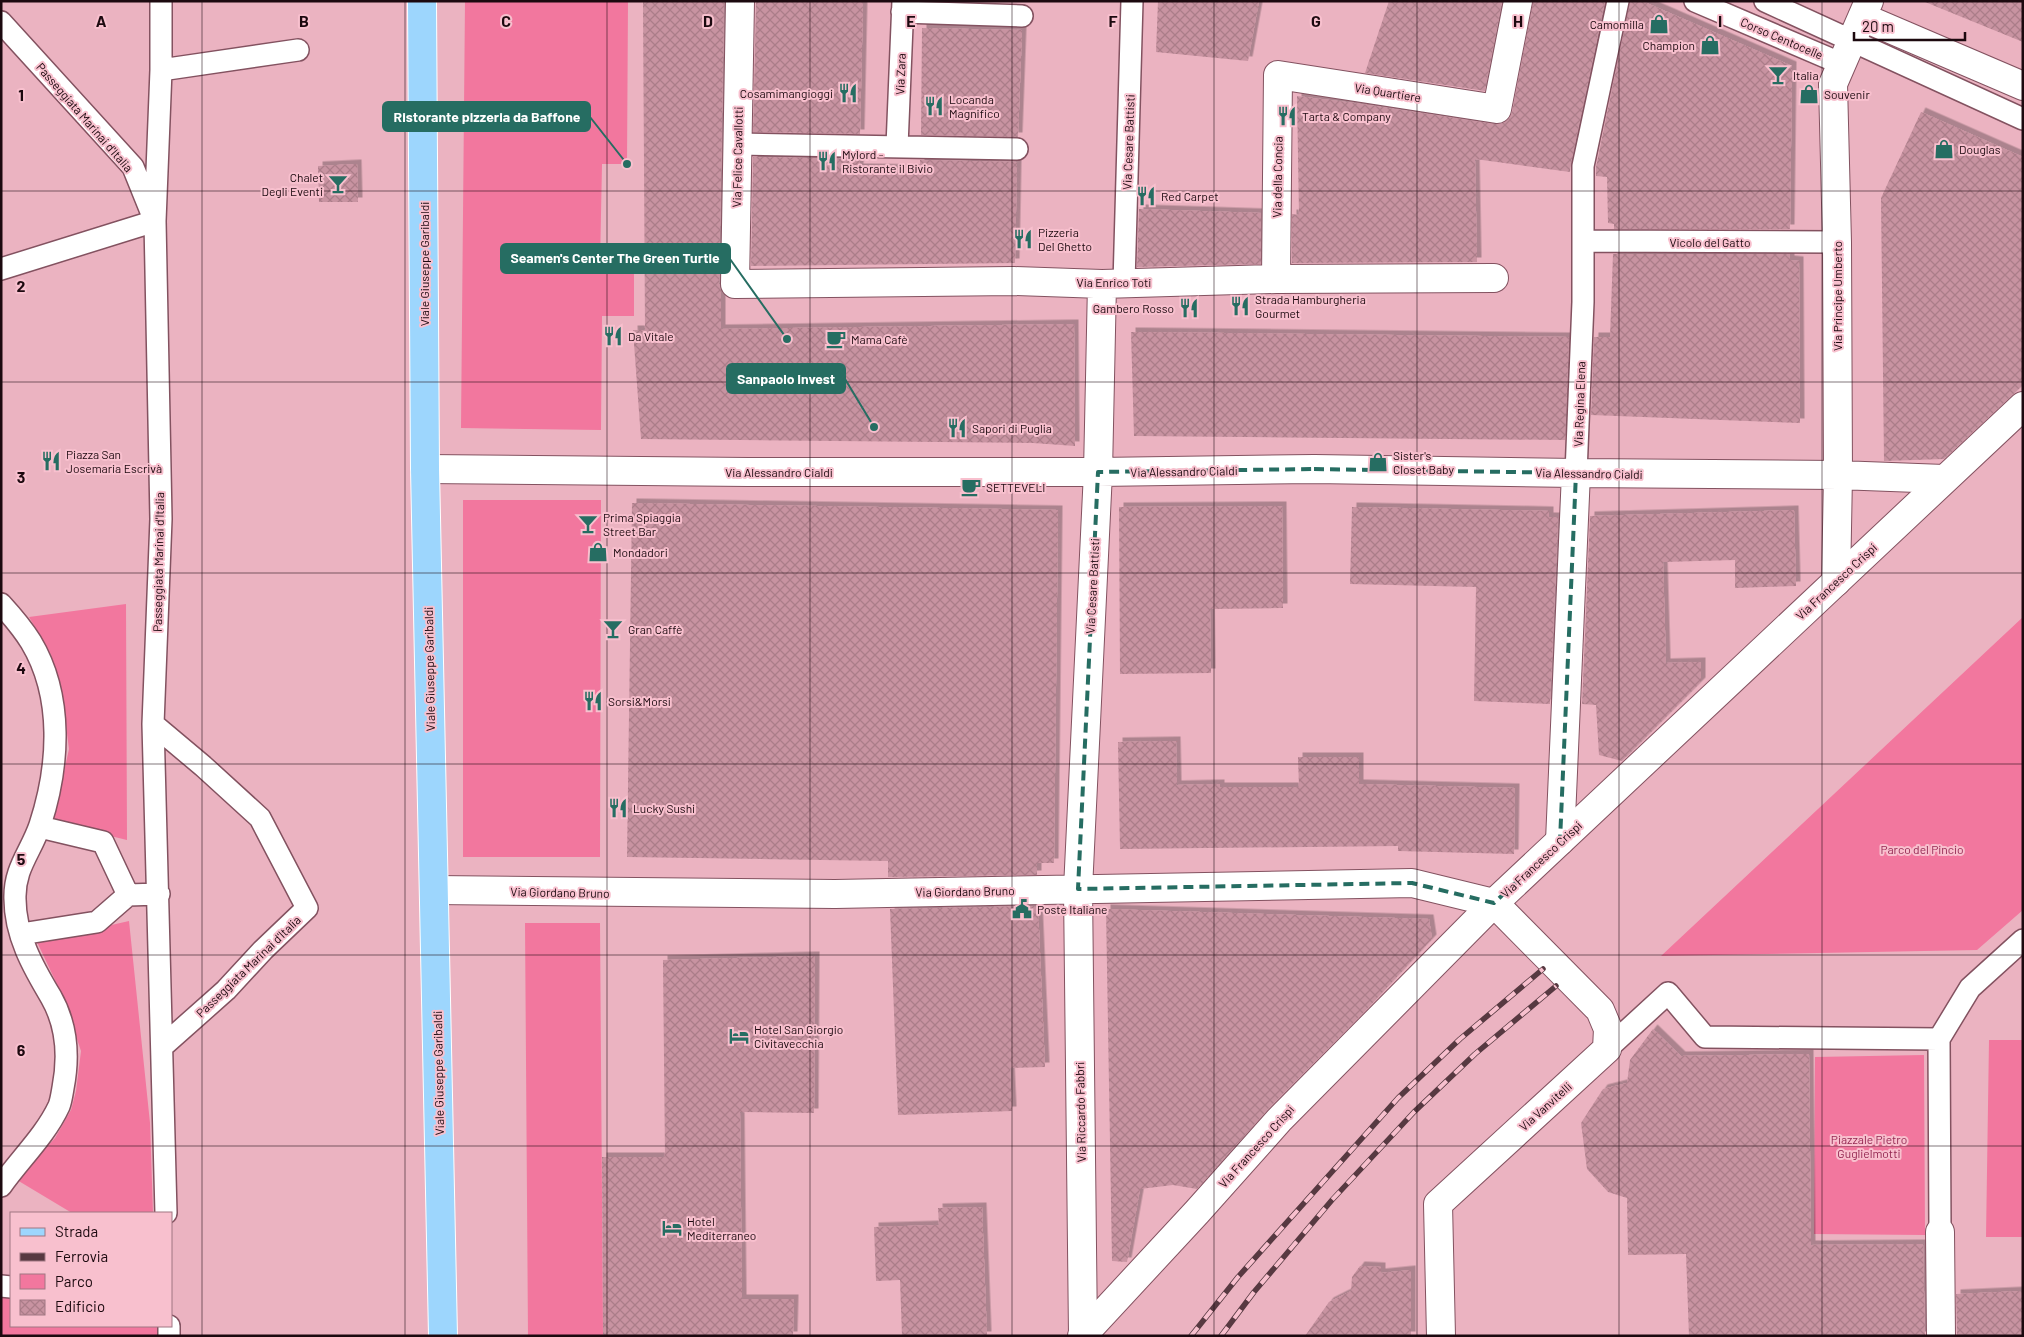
<svg xmlns="http://www.w3.org/2000/svg" width="2024" height="1337" viewBox="0 0 2024 1337" font-family="Barlow,sans-serif">
  <style>
    .park { fill: #f2779e }
    .building { fill: url(#building-cross-hatch); filter: url(#shadow) }
    .lines { fill: none; stroke-linecap: round; stroke-linejoin: round }
    .pedestrian-casing { stroke: #835260; stroke-width: 24 }
    .minor-casing { stroke: #835260; stroke-width: 30 }
    .tertiary-casing { stroke: #835260; stroke-width: 30 }
    .primary-casing { stroke: #fff; stroke-width: 30 }
    .pedestrian { stroke: #fff; stroke-width: 21 }
    .minor { stroke: #fff; stroke-width: 28 }
    .tertiary { stroke: #fff; stroke-width: 28 }
    .primary { stroke: #9dd6fd; stroke-width: 28 }
    .rail-casing { stroke: #573941; stroke-width: 5.5 }
    .rail { stroke: #f8c0ce; stroke-width: 4; stroke-dasharray: 11; stroke-linecap: butt }
    .marked { fill: none; stroke: #266d62; stroke-width: 4; stroke-dasharray: 10 6; stroke-linejoin: round }
    .grid { fill: none; stroke: #1c090f; stroke-width: 1; stroke-opacity: 0.55 }
    .labels { text-anchor: middle; dominant-baseline: central; stroke-width: 4; stroke-linejoin: round; paint-order: stroke }
    .poi-label { font-size: 12px; fill: #1c090f; stroke: #f8c0ce; text-anchor: start }
    .street-label { font-size: 12px; fill: #1c090f; stroke: #f8c0ce }
    .park-label { font-size: 12px; fill: #942651; stroke: #f8c0ce }
    .grid-label { font-size: 16px; text-anchor: middle; font-weight: bold; fill: #1c090f; stroke: #f8c0ce; stroke-width: 4; stroke-linejoin: round; paint-order: stroke }
    .leader { fill: none; stroke: #266d62; stroke-width: 2 }
    .callout-dot { fill: #266d62; stroke: #f8c0ce; stroke-width: 2 }
    .callout { fill: #266d62; stroke: #266d62; stroke-width: 2 }
    .callout-label { font-size: 14px; text-anchor: middle; font-weight: bold; fill: #fff }
  </style>
  <defs>
    <pattern id="building-cross-hatch" width="8" height="8" patternUnits="userSpaceOnUse" patternTransform="scale(1.25)"><rect width="8" height="8" fill="#c893a1"/><path d="M0 0l8 8M0 8l8-8" fill="none" stroke="#ab7d89"/></pattern>
    <filter id="shadow"><feDropShadow dx="4.5" dy="-4.5" stdDeviation="0" flood-color="#0004"/></filter>
  </defs>
  <rect width="100%" height="100%" fill="#ebb3c1"/>
  <path class="park" d="M465 1H628L627 164H602L600 265 634 266V316H602L601 430 461 428Z
    M463 500H601L600 857H463Z
    M126 604 127 840 53 822 69 749 62 694 51 655 29 617Z
    M2023 617V910L1977 950 1661 956Z
    M129 921 150 1123 153 1213H72L17 1180 55 1138 71 1110 76 1091 81 1051 63 997 37 942Z
    M525 923H600L603 1336H528Z
    M1989 1040H2023V1237H1986Z
    M1924 1055 1925 1235 1814 1234 1815 1057Z
    M1 1295 11 1296V1326H158V1336H1Z"/>
  <path class="building" d="M643 1H724L719 284 721 291V329L1074 324 1075 446 1033 443 641 439 633 330H645Z
    M756 1H863L860 134 753 132Z
    M1158 1H1259L1248 61 1156 52Z
    M1389 1H1502L1485 91 1365 73Z
    M1533 1H1605L1571 163 1570 172 1475 159 1477 262 1292 263V214L1299 215 1297 96 1354 103 1495 124 1503 123 1509 119 1512 112Z
    M1630 1H1642L1792 66 1790 229H1614V224L1608 223 1607 177 1596 176V167Z
    M1925 1H2023V42L1925 2Z
    M922 28 1022 30 1018 137 921 135Z
    M1921 112 2023 157V385L1944 459 1884 461 1881 198Z
    M753 157 860 159 859 168 920 169V160L1017 162 1015 263 751 266Z
    M357 164 358 202H319L318 166Z
    M1139 209 1261 213V264L1137 267Z
    M1613 254H1790V260L1799 261 1800 423 1591 415 1594 337H1610Z
    M1131 332 1569 337 1565 440 1134 436Z
    M632 503 1058 510 1054 863H1037V875L888 877V861L627 857Z
    M1282 506 1283 608 1210 609 1211 673 1120 674 1119 507Z
    M1352 507 1549 511V517H1558L1550 704 1474 701 1476 587 1350 584Z
    M1794 510 1796 586 1735 588V560L1663 562 1666 663 1701 662V682L1622 761 1599 755 1596 705 1582 704 1590 516Z
    M1176 741 1177 785 1220 784V787H1299L1298 757H1359V784L1515 788 1514 854 1398 851V846L1120 849 1118 742Z
    M1038 906 1045 1067 1010 1068 1012 1111 898 1115 890 909Z
    M1106 909 1429 919 1432 939 1365 1011 1268 1109 1197 1189 1173 1185 1140 1189 1127 1262 1112 1261Z
    M815 956 814 1113 740 1112 742 1299H794L793 1336H603L602 1157H665L663 960Z
    M1653 1029 1681 1056 1809 1054 1811 1245 1923 1244 1925 1336H1689L1686 1254 1628 1255 1627 1198 1608 1192 1587 1169 1581 1123 1603 1089 1627 1083 1630 1060Z
    M982 1207 987 1336H902L900 1280 876 1281 874 1227 939 1225 938 1208Z
    M1360 1266 1381 1267V1273L1411 1270V1336H1305L1329 1302 1351 1291 1352 1277Z
    M2023 1291V1336H1957L1956 1294Z"/>
  <g class="lines">
    <defs>
      <path id="pedestrian" d="M161 1V70
        M1695 1 1842 64
        M1765 1 2023 119
        M902 12 1022 16
        M1 22 133 167 152 214
        M738 144 1017 149
        M897 146 903 1
        M155 221 161 70 298 50
        M1583 241 1837 242
        M1 269 155 221 161 519 153 724 166 1213
        M1124 283 1132 1
        M1576 473 1583 302V166L1618 1
        M1 604C12 616 23 629 31 642 64 697 59 767 40 825 31 852 14 868 15 899 15 935 33 967 51 997 67 1025 69 1057 63 1088 62 1094 61 1101 59 1106 45 1136 20 1159 1 1186
        M153 724 203 766 260 818 307 908 263 950 226 990 163 1046
        M40 827 103 842 128 895
        M21 934 97 922 128 895 159 894
        M1939 1039 1970 988 2023 940
        M1607 1049 1668 993 1705 1037 1939 1039 1940 1232
        M1 1286 11 1287
        M169 1326V1336"/>
      <path id="minor" d="M740 1 735 284 1014 281 1102 284 1276 279 1494 278
        M1862 17 2023 86
        M1276 279 1278 75 1497 109 1518 1
        M425 469 748 472H1098L1314 469 1576 473 1838 475 1944 479
        M1836 582 1838 475 1837 242 1833 84 1869 1
        M1560 841 1576 473
        M434 890 835 894 1412 883 1494 903 1600 1010 1608 1029 1607 1049 1438 1204 1441 1336
        M1940 1232 1941 1336
        M1083 1335 1078 889 1098 472 1102 284"/>
      <path id="tertiary" d="M1082 1336 1197 1212 1279 1120 1494 903 2023 406"/>
      <path id="primary" d="M422 1 425 469 443 1336"/>
    </defs>
    <use href="#pedestrian" class="pedestrian-casing"/>
    <use href="#minor" class="minor-casing"/>
    <use href="#tertiary" class="tertiary-casing"/>
    <use href="#primary" class="primary-casing"/>
    <use href="#pedestrian" class="pedestrian"/>
    <use href="#minor" class="minor"/>
    <use href="#tertiary" class="tertiary"/>
    <use href="#primary" class="primary"/>
    <defs>
      <path id="rail" d="M1191 1336 1238 1277 1398 1098 1460 1039 1543 969
        M1221 1336 1254 1292 1332 1200 1414 1112 1475 1054 1556 986"/>
    </defs>
    <use href="#rail" class="rail-casing"/>
    <use href="#rail" class="rail"/>
  </g>
  <path class="marked" d="M1314 469 1576 473 1560 841 1494 903 1412 883 1078 889 1098 472Z"/>
  <path class="grid" d="M202 1V1336M405 1V1336M607 1V1336M810 1V1336M1012 1V1336M1214 1V1336M1417 1V1336M1619 1V1336M1822 1V1336M1 191H2023M1 382H2023M1 573H2023M1 764H2023M1 955H2023M1 1146H2023"/>
  <defs>
    <symbol id="shop-bare" viewBox="-9 -9 18 18"><path d="M-5-2.5h2.3a2.7 3.5 0 0 1 5.4 0H5L5.5 6h-11ZM-1.5-2.5h3a1.5 2.3 0 0 0-3 0Z" fill="#266d62" stroke="#f8c0ce" stroke-width="2.5" paint-order="stroke"/></symbol>
    <symbol id="bar-bare" viewBox="-9 -9 18 18"><path d="M-6-5H6L.8 .8V4.5H3.5V6h-7V4.5H-.8V.8Z" fill="#266d62" stroke="#f8c0ce" stroke-width="2.5" paint-order="stroke"/></symbol>
    <symbol id="restaurant-bare" viewBox="-9 -9 18 18"><path d="M-5-6h1v4h1v-4h1v4h1v-4h1v5L-1.5 .5V6h-2V.5L-5-1ZM5-6V6H3V1.5H1.5Q1.5-4 5-6Z" fill="#266d62" stroke="#f8c0ce" stroke-width="2.5" paint-order="stroke"/></symbol>
    <symbol id="cafe-bare" viewBox="-9 -9 18 18"><path d="M-5.5-4.5H6V0H3Q3 3.5 0 3.5H-2.5Q-5.5 3.5-5.5 0ZM3-3.2v2h1.7v-2ZM-6 4.5H4V6H-6Z" fill="#266d62" stroke="#f8c0ce" stroke-width="2.5" paint-order="stroke"/></symbol>
    <symbol id="civic-bare" viewBox="-9 -9 18 18"><path d="M-.6-6.5H3V-4.5H.6V-3L4-1V1h2V6H-6V1h2V-1L-.6-3ZM-1.2 2.5V6h2.4V2.5Z" fill="#266d62" stroke="#f8c0ce" stroke-width="2.5" paint-order="stroke"/></symbol>
    <symbol id="hotel-bare" viewBox="-9 -9 18 18"><path d="M-6-4.5h1.5V1H6V5H4.5V3h-9V5H-6ZM-4 0a1.8 1.8 0 1 1 3.6 0ZM.5 0V-2.5h3Q6-2.5 6 0Z" fill="#266d62" stroke="#f8c0ce" stroke-width="2.5" paint-order="stroke"/></symbol>
  </defs>
  <g fill-rule="evenodd">
    <use href="#shop-bare" x="1645" y="10" width="28" height="28"/>
    <use href="#shop-bare" x="1696" y="31" width="28" height="28"/>
    <use href="#bar-bare" x="1764" y="61" width="28" height="28"/>
    <use href="#restaurant-bare" x="834" y="79" width="28" height="28"/>
    <use href="#shop-bare" x="1795" y="80" width="28" height="28"/>
    <use href="#restaurant-bare" x="920" y="92" width="28" height="28"/>
    <use href="#restaurant-bare" x="1273" y="102" width="28" height="28"/>
    <use href="#shop-bare" x="1930" y="135" width="28" height="28"/>
    <use href="#restaurant-bare" x="813" y="147" width="28" height="28"/>
    <use href="#bar-bare" x="324" y="170" width="28" height="28"/>
    <use href="#restaurant-bare" x="1132" y="182" width="28" height="28"/>
    <use href="#restaurant-bare" x="1009" y="225" width="28" height="28"/>
    <use href="#restaurant-bare" x="1226" y="292" width="28" height="28"/>
    <use href="#restaurant-bare" x="1175" y="294" width="28" height="28"/>
    <use href="#restaurant-bare" x="599" y="322" width="28" height="28"/>
    <use href="#cafe-bare" x="822" y="325" width="28" height="28"/>
    <use href="#restaurant-bare" x="943" y="414" width="28" height="28"/>
    <use href="#restaurant-bare" x="37" y="447" width="28" height="28"/>
    <use href="#shop-bare" x="1364" y="448" width="28" height="28"/>
    <use href="#cafe-bare" x="957" y="473" width="28" height="28"/>
    <use href="#bar-bare" x="574" y="510" width="28" height="28"/>
    <use href="#shop-bare" x="584" y="538" width="28" height="28"/>
    <use href="#bar-bare" x="599" y="615" width="28" height="28"/>
    <use href="#restaurant-bare" x="579" y="687" width="28" height="28"/>
    <use href="#restaurant-bare" x="604" y="794" width="28" height="28"/>
    <use href="#civic-bare" x="1008" y="895" width="28" height="28"/>
    <use href="#hotel-bare" x="725" y="1022" width="28" height="28"/>
    <use href="#hotel-bare" x="658" y="1214" width="28" height="28"/>
  </g>
  <g class="labels">
    <g class="poi-label">
      <text x="1644" y="24" text-anchor="end">Camomilla</text>
      <text x="1695" y="45" text-anchor="end">Champion</text>
      <text x="1793" y="75">Italia</text>
      <text x="833" y="93" text-anchor="end">Cosamimangioggi</text>
      <text x="1824" y="94">Souvenir</text>
      <text x="949" y="99">Locanda<tspan x="949" dy="14">Magnifico</tspan></text>
      <text x="1302" y="116">Tarta &amp; Company</text>
      <text x="1959" y="149">Douglas</text>
      <text x="842" y="154">Mylord -<tspan x="842" dy="14">Ristorante il Bivio</tspan></text>
      <text x="323" y="177" text-anchor="end">Chalet<tspan x="323" dy="14">Degli Eventi</tspan></text>
      <text x="1161" y="196">Red Carpet</text>
      <text x="1038" y="232">Pizzeria<tspan x="1038" dy="14">Del Ghetto</tspan></text>
      <text x="1255" y="299">Strada Hamburgheria<tspan x="1255" dy="14">Gourmet</tspan></text>
      <text x="1174" y="308" text-anchor="end">Gambero Rosso</text>
      <text x="628" y="336">Da Vitale</text>
      <text x="851" y="339">Mama Cafè</text>
      <text x="972" y="428">Sapori di Puglia</text>
      <text x="66" y="454">Piazza San<tspan x="66" dy="14">Josemaria Escrivà</tspan></text>
      <text x="1393" y="455">Sister's<tspan x="1393" dy="14">Closet Baby</tspan></text>
      <text x="986" y="487">SETTEVELI</text>
      <text x="603" y="517">Prima Spiaggia<tspan x="603" dy="14">Street Bar</tspan></text>
      <text x="613" y="552">Mondadori</text>
      <text x="628" y="629">Gran Caffè</text>
      <text x="608" y="701">Sorsi&amp;Morsi</text>
      <text x="633" y="808">Lucky Sushi</text>
      <text x="1037" y="909">Poste Italiane</text>
      <text x="754" y="1029">Hotel San Giorgio<tspan x="754" dy="14">Civitavecchia</tspan></text>
      <text x="687" y="1221">Hotel<tspan x="687" dy="14">Mediterraneo</tspan></text>
    </g>
    <g class="street-label">
      <text transform="translate(1782 38) rotate(23)">Corso Centocelle</text>
      <text transform="translate(900 74) rotate(-88)">Via Zara</text>
      <text transform="translate(1388 92) rotate(9)">Via Quartiere</text>
      <text transform="translate(85 117) rotate(49)">Passeggiata Marinai d'Italia</text>
      <text transform="translate(1128 142) rotate(-88)">Via Cesare Battisti</text>
      <text transform="translate(737 157) rotate(-89)">Via Felice Cavallotti</text>
      <text transform="translate(1277 177) rotate(-89)">Via della Concia</text>
      <text x="1710" y="242">Vicolo del Gatto</text>
      <text transform="translate(424 264) rotate(-90)">Viale Giuseppe Garibaldi</text>
      <text x="1114" y="282">Via Enrico Toti</text>
      <text transform="translate(1837 296) rotate(-90)">Via Principe Umberto</text>
      <text transform="translate(1579 404) rotate(-88)">Via Regina Elena</text>
      <text transform="translate(1184 471) rotate(-1)">Via Alessandro Cialdi</text>
      <text x="779" y="472">Via Alessandro Cialdi</text>
      <text transform="translate(1589 473) rotate(1)">Via Alessandro Cialdi</text>
      <text transform="translate(158 562) rotate(-89)">Passeggiata Marinai d'Italia</text>
      <text transform="translate(1836 581) rotate(-43)">Via Francesco Crispi</text>
      <text transform="translate(1092 586) rotate(-87)">Via Cesare Battisti</text>
      <text transform="translate(429 669) rotate(-91)">Viale Giuseppe Garibaldi</text>
      <text transform="translate(1541 859) rotate(-43)">Via Francesco Crispi</text>
      <text transform="translate(965 891) rotate(-1)">Via Giordano Bruno</text>
      <text transform="translate(560 892) rotate(1)">Via Giordano Bruno</text>
      <text transform="translate(248 966) rotate(-44)">Passeggiata Marinai d'Italia</text>
      <text transform="translate(438 1073) rotate(-91)">Viale Giuseppe Garibaldi</text>
      <text transform="translate(1545 1106) rotate(-42)">Via Vanvitelli</text>
      <text transform="translate(1080 1112) rotate(-91)">Via Riccardo Fabbri</text>
      <text transform="translate(1256 1146) rotate(-48)">Via Francesco Crispi</text>
    </g>
    <g class="park-label">
      <text x="1922" y="849">Parco del Pincio</text>
      <text x="1869" y="1139">Piazzale Pietro<tspan x="1869" dy="14">Guglielmotti</tspan></text>
    </g>
  </g>
  <g class="grid-label">
    <text x="101" y="27">A</text>
    <text x="304" y="27">B</text>
    <text x="506" y="27">C</text>
    <text x="708" y="27">D</text>
    <text x="911" y="27">E</text>
    <text x="1113" y="27">F</text>
    <text x="1316" y="27">G</text>
    <text x="1518" y="27">H</text>
    <text x="1720" y="27">I</text>
    <text x="21" y="101">1</text>
    <text x="21" y="292">2</text>
    <text x="21" y="483">3</text>
    <text x="21" y="674">4</text>
    <text x="21" y="865">5</text>
    <text x="21" y="1056">6</text>
  </g>
  <path class="leader" d="M627 164L590 117M787 339L730 259M874 427L845 379"/>
  <g class="callout-dot">
    <circle cx="627" cy="164" r="5"/>
    <circle cx="787" cy="339" r="5"/>
    <circle cx="874" cy="427" r="5"/>
  </g>
  <g class="callout">
    <rect x="383" y="102" width="207" height="29" rx="5"/>
    <rect x="501" y="244" width="229" height="29" rx="5"/>
    <rect x="727" y="364" width="118" height="29" rx="5"/>
  </g>
  <g class="callout-label">
    <text x="487" y="122">Ristorante pizzeria da Baffone</text>
    <text x="615" y="263">Seamen's Center The Green Turtle</text>
    <text x="786" y="384">Sanpaolo Invest</text>
  </g>
  <rect width="2024" height="1337" fill="none" stroke="#1c090f" stroke-width="5"/>
  <rect x="10" y="1212" width="162" height="115" fill="#f8c0ce" stroke="#a07782"/>
  <rect x="20" y="1228" width="25" height="8" fill="#9dd6fd" stroke="#a07782"/>
  <text x="55" y="1237" font-size="15" fill="#1c090f">Strada</text>
  <rect x="20" y="1253" width="25" height="8" fill="#573941" stroke="#a07782"/>
  <text x="55" y="1262" font-size="15" fill="#1c090f">Ferrovia</text>
  <rect x="20" y="1274" width="25" height="15" fill="#f2779e" stroke="#a07782"/>
  <text x="55" y="1287" font-size="15" fill="#1c090f">Parco</text>
  <rect x="20" y="1300" width="25" height="15" fill="url(#building-cross-hatch)" stroke="#a07782"/>
  <text x="55" y="1312" font-size="15" fill="#1c090f">Edificio</text>
  <path d="M1854 32v8h111v-8" fill="none" stroke="#1c090f" stroke-width="2.5"/>
  <text x="1862" y="32" font-size="15" fill="#1c090f" stroke="#f8c0ce" stroke-width="4" paint-order="stroke">20 m</text>
</svg>
